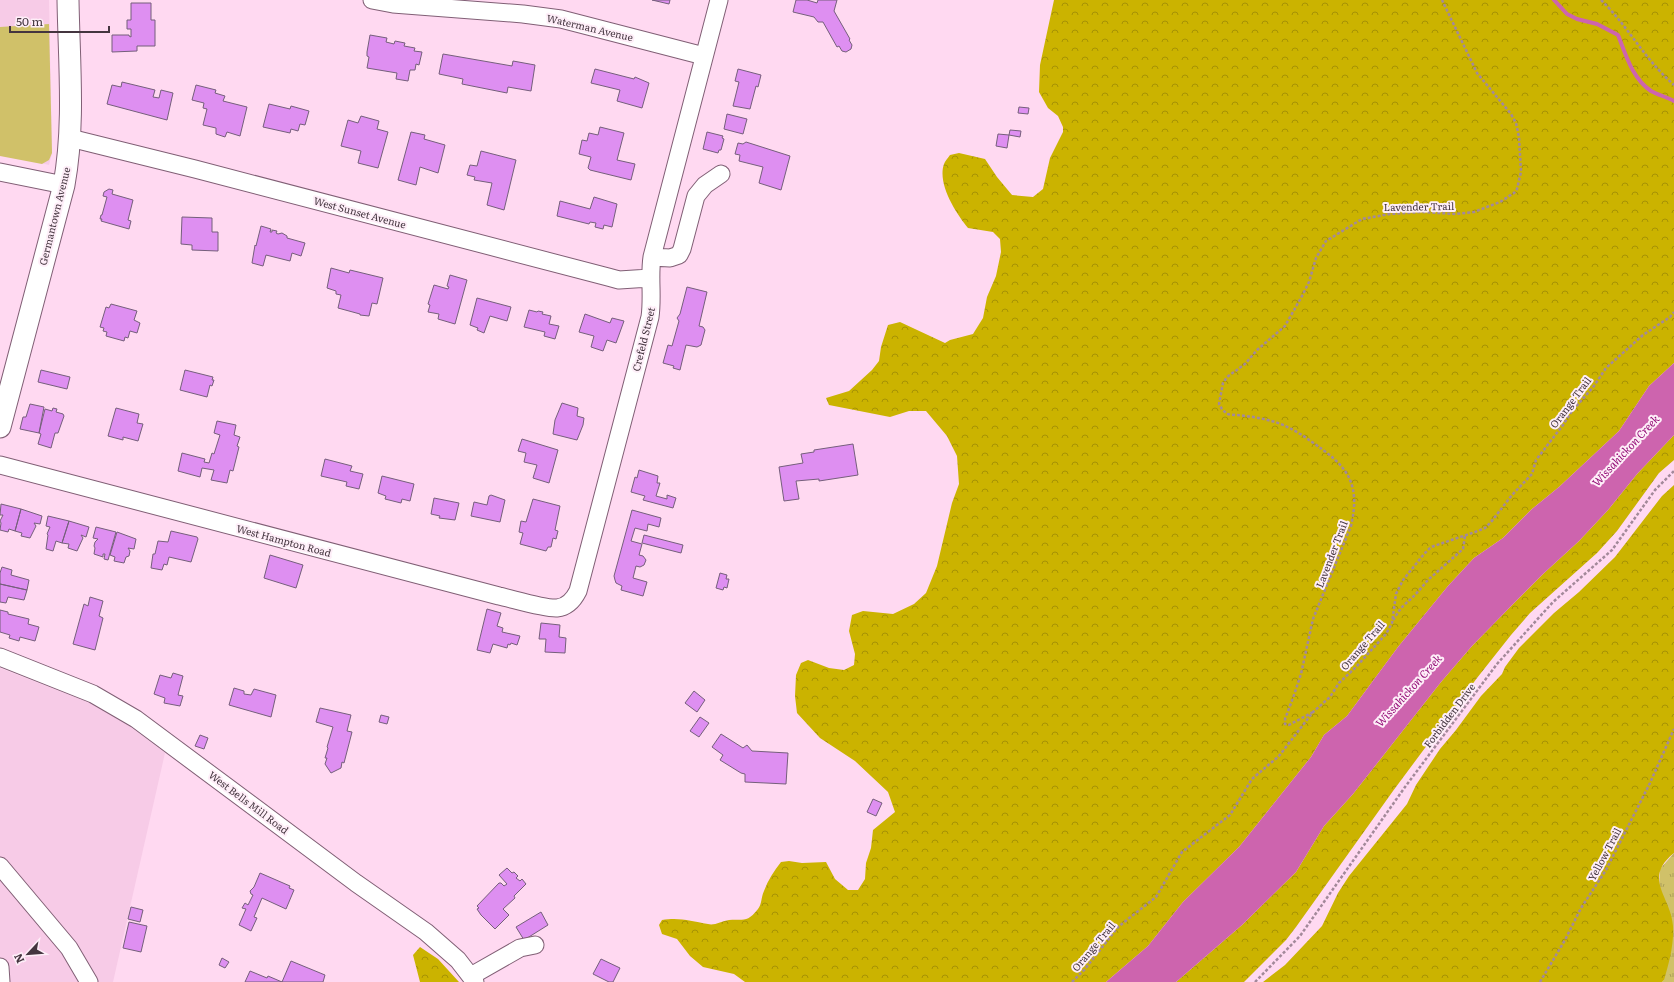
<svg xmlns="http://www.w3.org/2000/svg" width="1674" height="982" viewBox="0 0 1674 982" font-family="Literata,serif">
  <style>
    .built { fill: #f7cbe7 }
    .grass { fill: url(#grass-tufts) }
    .forest { fill: url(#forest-crowns) }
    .pitch { fill: #d0c169 }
    .water { fill: #cd64ae }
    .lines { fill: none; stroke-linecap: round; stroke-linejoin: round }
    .stream { stroke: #cd64ae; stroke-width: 4 }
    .building { fill: #de8ff1; stroke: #755f7b }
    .minor-casing { stroke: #805f75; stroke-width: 19 }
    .major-casing { stroke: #805f75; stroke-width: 23 }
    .path { stroke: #a3899a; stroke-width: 2.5; stroke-dasharray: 3 2; stroke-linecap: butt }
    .minor { stroke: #fff; stroke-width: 17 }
    .major { stroke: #fff; stroke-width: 21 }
    .labels { text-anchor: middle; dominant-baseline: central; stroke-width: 4; stroke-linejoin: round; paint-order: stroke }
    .street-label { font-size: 10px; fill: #44353f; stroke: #feeef8 }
    .water-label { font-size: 11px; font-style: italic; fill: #940e77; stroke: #feeef8 }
  </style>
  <defs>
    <pattern id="grass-tufts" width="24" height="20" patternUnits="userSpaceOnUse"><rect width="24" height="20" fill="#d0c169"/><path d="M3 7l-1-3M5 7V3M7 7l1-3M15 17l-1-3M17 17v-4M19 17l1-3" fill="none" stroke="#aa9e58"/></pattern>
    <pattern id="forest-crowns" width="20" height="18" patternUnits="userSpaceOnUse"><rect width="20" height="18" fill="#cbb300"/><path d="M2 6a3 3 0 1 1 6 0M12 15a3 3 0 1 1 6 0" fill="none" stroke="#a69204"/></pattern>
  </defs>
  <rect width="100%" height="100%" fill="#ffd9f1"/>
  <path class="built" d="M0 0H49L52 153 49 165 0 153Z
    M0 668 108 710 165 753 113 982H0Z"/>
  <path class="grass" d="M1674 853V982H1662L1664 980 1659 887 1660 869Z"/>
  <path class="forest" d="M1054 0H1674V363L1649 386 1619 431 1559 487 1532 509 1503 538 1474 558 1448 586 1398 647 1347 716 1324 735 1311 757 1239 847 1183 902 1148 946 1106 982H745L734 974 703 967 690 956 677 939 662 934 659 925 662 920C679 917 691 921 708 924 714 926 722 921 729 920 744 919 747 923 758 909 762 904 761 897 764 891 768 880 774 871 781 862L789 861 802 863 826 862 835 879 848 890H858L865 879 866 863 871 848 873 830 895 812 888 792 855 761 820 738 797 713 795 696 796 675 801 663 808 660 829 668 844 670 854 665 855 654 849 631 852 615 863 611 893 614 914 604 926 593 937 566 952 503 959 484 957 456 947 436 926 411H909L890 417 829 405 826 398 849 391 872 370 879 361 881 347 888 325 900 322 945 343 950 340 973 334 983 318 987 297 996 276 1001 252 1000 239 993 232 968 228C956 213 937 184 944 164 945 161 948 158 950 155L959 153 985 159 997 177 1012 195 1033 197 1043 189 1050 158 1063 132V127L1058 116 1048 108 1039 92 1040 65Z
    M1674 435V460L1659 473 1617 531 1597 553 1530 613 1511 635 1477 678 1393 791 1296 927 1286 940 1244 982H1176L1242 925 1296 872 1324 826 1353 794 1441 682 1472 646 1516 601 1543 574 1579 541 1608 510 1637 474Z
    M1674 485V853C1642 879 1671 896 1673 926 1674 945 1669 963 1664 980L1662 982H1263L1285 965 1322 926 1338 893 1349 876 1407 804 1416 785 1440 749 1456 730 1481 696 1502 674 1505 667 1519 648 1554 613 1579 592 1615 557 1662 496Z
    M420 947 438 959 459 982H420L413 955Z"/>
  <path class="pitch" d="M49 24 52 153 49 160 42 164 0 156V27Z"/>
  <path class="water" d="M1674 363V435L1637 474 1608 510 1579 541 1543 574 1516 601 1472 646 1441 682 1353 794 1324 826 1296 872 1242 925 1176 982H1106L1148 946 1183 902 1239 847 1311 757 1324 735 1347 716 1398 647 1448 586 1474 558 1503 538 1532 509 1559 487 1619 431 1649 386Z"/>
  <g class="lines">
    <path class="stream" d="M1554 0 1567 14 1577 19 1597 24 1618 35C1626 55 1632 78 1651 91 1658 95 1667 97 1674 101"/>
  </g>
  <path class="building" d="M652 0H670L669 4Z
    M796 0H807L817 3 818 0H837L834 11 850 39 849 40 852 45 851 49 846 52 842 51 839 46 837 47 823 22H818L814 17 793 12Z
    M131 3H151V20H155V46H137V51L112 52V35H129V36L131 37V29H127V20H131Z
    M370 35 387 38 386 42 394 44 395 41 405 43 404 46 415 48 414 51 422 52 419 65 416 64 415 70H410L408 81 396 79 397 73 367 68 369 57 367 56V52Z
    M443 54 512 66 513 61 535 65 531 91 508 87 507 93 462 84 463 79 439 74Z
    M595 69 634 79 635 77 649 83 642 108 617 101 620 90 591 83Z
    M738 69 761 75 758 87 756 86 750 109 733 106 739 82 735 81Z
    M122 82 155 90 153 97 159 98 161 90 173 93 167 120 107 104 112 85 121 87Z
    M196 85 216 90 215 93 225 96 223 101 247 107 240 136 227 132 225 137 216 134V128L203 125 207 109 203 108 204 103 192 100Z
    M269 104 290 109 291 106 309 111 305 125 300 124 298 131 291 129 290 133 263 127Z
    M1019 107 1029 108 1028 114 1018 113Z
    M727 114 747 119 743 134 724 129Z
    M361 116 379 121 377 129 388 132 378 168 358 163 361 151 341 146 348 120 358 123Z
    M600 127 624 133 617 160 635 164 631 180 590 170 588 168 591 157 579 154 582 140 587 141 589 133 598 135Z
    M1010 130 1021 131 1020 137 1009 135Z
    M411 132 425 135 424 139 445 145 438 173 420 167 416 185 398 180Z
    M707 132 723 136 722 138 724 139 721 150H719L718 153 703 149Z
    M998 134 1009 135 1007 148 996 146Z
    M746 142 790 156 781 190 759 183 763 167 739 161 740 155 735 154 738 143 743 144Z
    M481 151 516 160 504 210 487 205 492 183 474 180 475 177 467 175 470 165 477 166Z
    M109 189 113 190 112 194 133 200 128 220 131 221 129 229 101 221 102 219H100L101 215H102L107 197 103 196 104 192Z
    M594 197 617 204 612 227 604 225 603 229 595 227 596 223 590 222 589 224 557 216 560 201 590 209Z
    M182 217 212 218V232H218V251L192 250V245L181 244Z
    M261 226 271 229 270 232H272V230L277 231 276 233 278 234 282 233 287 236V238L305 243 301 256 292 253 290 261 266 255 263 266 252 263 255 245 256 246Z
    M331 268 349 273 350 270 383 278 377 304 372 303 369 316 360 315V314L338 308 341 295 336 294V291L327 288Z
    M450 275 467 280 455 324 438 319 439 314 428 312 430 305 428 304 434 285 448 289 449 287 447 286Z
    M687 287 707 292 699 326 703 327 705 330 701 345 697 347 686 345 680 370 673 368 674 366 663 363 668 345 672 346 679 321 677 318 680 314Z
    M477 298 511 307 507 321 490 316 484 333 477 330 478 328 470 325Z
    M111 304 137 311 134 320 140 323 137 333 130 331 128 338 125 337 124 341 106 336 107 332 103 331 104 328 100 327 106 307 109 308Z
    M529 310 537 312 538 311 543 312 542 314 551 316 549 324 559 326 555 339 544 336 545 332 524 327Z
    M585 314 610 323 612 318 624 321 616 343 607 340 603 351 591 347 594 336 579 332Z
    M41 370 70 377 67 389 38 382Z
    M185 370 213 377 212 380H214L212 386 210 385 207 397 180 390Z
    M562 403 578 408 577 416 584 418 583 425 577 440 553 434 555 420Z
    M30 404 44 407 39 433 20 429 23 417H26Z
    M53 408 57 409 56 412 63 414 64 416 58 433H55L51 448 38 444 41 434 39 433 45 409 52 411Z
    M116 408 139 414 137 423 143 424 138 441 123 437V440L108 436Z
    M217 421 236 425 234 435 240 437 237 446 239 447 233 471 230 470 227 483 211 480 214 470 202 468 200 477 178 471 182 453 205 459 204 462 209 463 212 453 214 454 220 435 214 433Z
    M522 439 558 450 549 483 533 478 537 465 524 462 526 453 518 451Z
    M853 444 858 475 819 481V479L796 481 799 499 784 501 779 467 803 463 801 454 814 452V450Z
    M325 459 352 466 350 471 363 474 359 489 346 486 347 482 321 476Z
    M639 470 658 476 657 483H660L656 496 667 499V495L676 498 673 508 643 500 645 496 631 492 635 477 637 478Z
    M382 476 414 484 410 501 402 499 401 503 385 499 386 496 378 493Z
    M491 495 505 500 500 522 471 516 474 502 487 505 489 496Z
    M434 498 459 503 455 520 439 518 440 516 431 514Z
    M533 499 560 506 555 530 558 531 556 539 553 538 551 547H548L546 551 520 544 523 533 519 532 521 521 526 522Z
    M1 504 21 509 15 531 9 529 8 532 0 530 1 523 0 521 3 515H0Z
    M21 509 42 516 40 524 34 523 36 526 30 538 21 536 22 533 15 531Z
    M632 510 661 518 659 527 648 524 647 531 635 528 631 541 642 544 639 555 643 556 646 560 644 565 640 567 636 566 633 578 647 582 643 596 621 590 622 586 616 583 615 580 614 576Z
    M48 516 69 521 62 543 56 541 53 551 46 549 48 535 47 534 50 527 46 526Z
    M69 521 89 527 86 537 81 535 83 538 77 551 68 548 69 544 62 543Z
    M96 527 116 532 108 560 104 559 105 554H103V557L94 554 95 548 94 546 95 542 98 539 93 538Z
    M171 531 197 537 198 539 191 562 169 557 167 565 164 564 162 570 151 568 153 554H155L158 541 168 542Z
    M117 532 136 539 134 549 128 548 130 551 129 556 126 557 124 563 114 561 115 557 110 555Z
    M644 535 683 545 681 553 642 543Z
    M270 555 303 565 296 588 264 578Z
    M2 567 12 570 11 575 29 580 27 590 0 584V573Z
    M720 573 727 575 726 579H729L727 588 724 587 723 590 716 588Z
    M0 584 27 590 24 600 8 597 6 603 0 602Z
    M90 597 103 601 99 616 103 618 95 650 73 644 84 604 88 606Z
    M487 609 501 613 497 626 503 628 502 632 520 636 517 645 511 643 510 645 508 644 507 648 493 644 490 653 477 650Z
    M0 610 8 612V614L29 619 28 624 39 627 35 641 20 637 19 641 9 638 10 635 0 632Z
    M541 623 560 625 559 637 566 638 565 653 545 652 546 639H539Z
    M173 673 183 676 178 695 183 696 180 706 164 703 165 698 154 694 160 675 171 678Z
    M234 688 244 691V694L251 695 254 689 276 695 271 717 229 705Z
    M694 691 705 700 697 712 685 703Z
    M320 708 351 715 347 731 352 732 344 763 342 762 341 768 331 773 325 764 327 758H325L328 748 327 747 333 727 316 722Z
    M381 715 389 717 387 724 379 722Z
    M700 717 709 723 699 737 690 731Z
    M721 734 743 748 747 745 752 751 788 753 786 784 745 782V774L741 773 720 760 723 755 712 747Z
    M200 735 208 738 204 749 195 746Z
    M873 799 882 803 876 816 867 812Z
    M507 868 512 873 514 872 518 876 516 878 520 881 522 879 526 884 514 896 515 898 503 909 509 915 495 929 481 915 477 909 479 908 477 906 499 883H501L504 886 507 884 499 875Z
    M260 873 290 886 289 888 294 890 286 909 262 898 254 917 257 918 251 931 239 925 246 909 242 908 245 903 248 905 253 895 251 894 250 891 254 887Z
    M131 907 143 910 140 922 128 919Z
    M541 912 548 925 524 940 516 927Z
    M129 922 147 926 141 952 123 948Z
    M222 958 229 962 225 968 219 965Z
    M601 959 620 968 613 982H609L593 974Z
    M291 961 325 975 323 982H282Z
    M250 971 267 978 268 976 282 982H245Z"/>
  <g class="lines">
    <defs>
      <path id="minor" d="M372 0 393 4 523 14 561 19 704 56
        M70 138 195 169 608 277 619 280 650 278
        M0 172 64 185
        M652 257 670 258 679 255 682 249 696 196 705 185 721 174
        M0 465 499 596C513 599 545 609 557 608 567 607 574 599 578 591L650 317C653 296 649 277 652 257L719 0
        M0 657 93 694 136 719 356 883 426 932 458 960 475 982
        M0 866 69 948 89 982
        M0 967 1 982
        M471 976 520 948 535 945"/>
      <path id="major" d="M0 427 64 185C75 124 69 62 68 0"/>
    </defs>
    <use href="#minor" class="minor-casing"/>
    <use href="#major" class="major-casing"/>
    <path class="path" d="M1601 0C1628 26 1645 60 1674 85
      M1393 620 1401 608 1415 595 1428 580 1463 549 1465 536
      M1313 712 1289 725 1285 724V719L1293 698 1301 674 1313 619 1351 526C1361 482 1347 466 1312 442 1301 434 1288 426 1275 422 1265 419 1255 417 1245 416 1239 415 1233 415 1227 414L1222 409 1219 404 1223 383 1227 377 1245 364 1257 350 1285 326 1302 296 1309 282 1316 258 1326 241 1362 219 1390 214 1422 212 1456 214 1474 212 1500 202 1514 193 1517 189 1521 172 1519 137 1516 123 1511 114 1477 73 1442 0
      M1072 982 1085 969 1118 927 1156 897 1182 852 1230 815 1252 779 1279 756 1313 712 1330 697 1339 683 1356 667 1386 634 1392 623 1396 594 1403 580 1424 554 1431 547 1475 532 1485 528 1491 522 1512 495 1532 474 1536 460 1563 425 1572 411 1594 386 1606 368 1643 335 1670 317 1674 312
      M1255 982 1300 936 1405 787 1497 664 1553 602 1612 550 1655 490 1674 471
      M1540 982 1565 940 1581 908 1606 870 1650 783 1674 729"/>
    <use href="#minor" class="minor"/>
    <use href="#major" class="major"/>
  </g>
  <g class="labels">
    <g class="street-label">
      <text transform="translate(590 27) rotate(13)">Waterman Avenue</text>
      <text transform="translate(1419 206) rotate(-1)">Lavender Trail</text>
      <text transform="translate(360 212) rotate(15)">West Sunset Avenue</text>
      <text transform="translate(54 216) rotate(-76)">Germantown Avenue</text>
      <text transform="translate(643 339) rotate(-76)">Crefeld Street</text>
      <text transform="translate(1570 402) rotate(-53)">Orange Trail</text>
      <text transform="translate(284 540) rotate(15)">West Hampton Road</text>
      <text transform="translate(1331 554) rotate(-69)">Lavender Trail</text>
      <text transform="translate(1362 645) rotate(-49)">Orange Trail</text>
      <text transform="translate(1449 715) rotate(-53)">Forbidden Drive</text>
      <text transform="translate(249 802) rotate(37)">West Bells Mill Road</text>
      <text transform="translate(1604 854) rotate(-62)">Yellow Trail</text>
      <text transform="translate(1093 946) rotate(-50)">Orange Trail</text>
    </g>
    <g class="water-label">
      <text transform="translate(1625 450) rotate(-47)">Wissahickon Creek</text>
      <text transform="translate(1408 690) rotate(-48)">Wissahickon Creek</text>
    </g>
  </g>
  <g transform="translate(28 954) rotate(244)" stroke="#feeef8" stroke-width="3" paint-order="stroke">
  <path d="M0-3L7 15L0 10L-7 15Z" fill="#44353f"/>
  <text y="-6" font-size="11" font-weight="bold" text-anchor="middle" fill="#44353f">N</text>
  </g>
  <path d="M10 26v6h99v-6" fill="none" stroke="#44353f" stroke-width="2"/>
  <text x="16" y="26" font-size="12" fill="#44353f" stroke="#feeef8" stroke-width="3" paint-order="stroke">50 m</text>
</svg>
